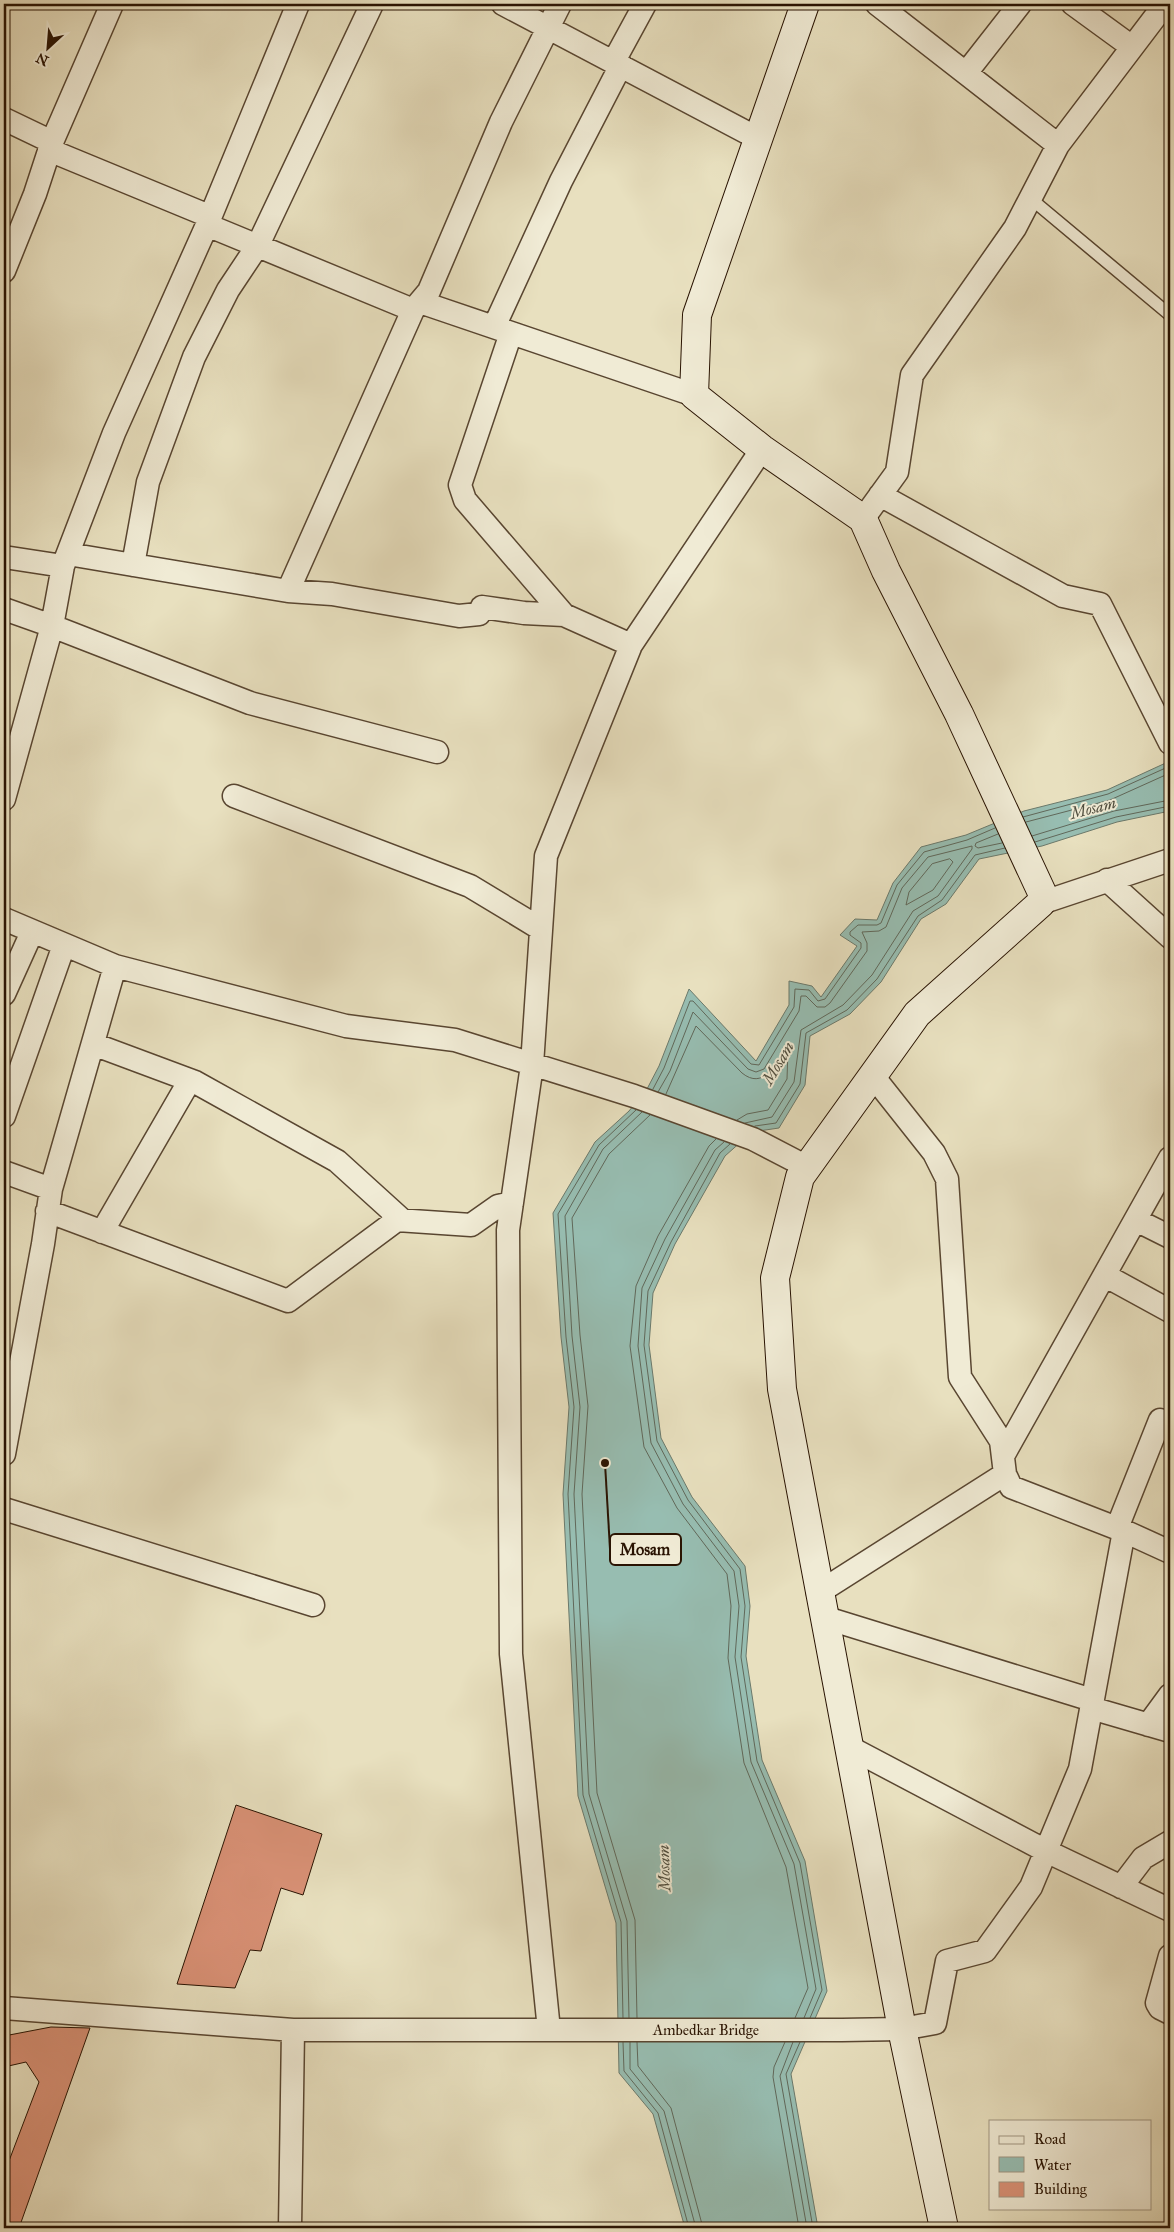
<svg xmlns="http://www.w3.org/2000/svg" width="1174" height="2232" viewBox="0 0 1174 2232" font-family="'IM FELL Great Primer',serif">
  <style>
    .water { fill: #97bdb1; stroke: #6b796b }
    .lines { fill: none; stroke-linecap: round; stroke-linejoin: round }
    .shore { stroke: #60685a; stroke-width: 1 }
    .building { fill: #d99176; stroke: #291302 }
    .lane-casing { stroke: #594631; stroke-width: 14 }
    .street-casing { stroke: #594631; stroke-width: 25 }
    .secondary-casing { stroke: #291302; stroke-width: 30 }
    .lane { stroke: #f0ebd5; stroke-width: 11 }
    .street { stroke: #f0ebd5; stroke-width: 22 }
    .secondary { stroke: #f0ebd5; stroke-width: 28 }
    .labels { text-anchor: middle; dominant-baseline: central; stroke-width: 4; stroke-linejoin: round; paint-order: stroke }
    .street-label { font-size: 15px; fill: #291302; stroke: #f0ebd5 }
    .water-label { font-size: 16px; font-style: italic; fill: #504e3f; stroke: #f0ebd5 }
    .leader { fill: none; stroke: #291302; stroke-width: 2 }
    .callout-dot { fill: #291302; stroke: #f0ebd5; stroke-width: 2 }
    .callout { fill: #f0ebd5; stroke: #291302; stroke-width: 2 }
    .callout-label { font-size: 16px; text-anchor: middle; font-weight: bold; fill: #291302 }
  </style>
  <rect width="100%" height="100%" fill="#e8e0bf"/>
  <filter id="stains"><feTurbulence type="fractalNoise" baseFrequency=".004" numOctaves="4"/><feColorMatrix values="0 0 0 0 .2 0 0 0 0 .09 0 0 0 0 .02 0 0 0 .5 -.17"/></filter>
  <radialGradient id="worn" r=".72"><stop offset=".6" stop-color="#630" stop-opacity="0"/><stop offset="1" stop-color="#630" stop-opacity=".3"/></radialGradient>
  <path class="water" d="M1170 761V811L1117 822 1042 846 979 859 946 904 921 919 881 982 850 1014 810 1036 805 1085 779 1128 752 1132 725 1156 675 1244 653 1293 649 1345 661 1438 692 1497 745 1566 750 1606 746 1656 762 1760 805 1861 827 1991 791 2074 818 2228H685L653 2114 619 2073 616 1923 578 1796 563 1494 569 1407 561 1337 553 1213 595 1142 629 1111 647 1089 659 1066 689 989 756 1061 789 1005V981L812 986 821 997 857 946 840 935 855 919 877 920 893 883 921 847 966 835 1024 811 1107 790Z"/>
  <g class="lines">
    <path class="shore" d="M1023 817 1108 794 1170 766
      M1026 822 1110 800 1170 773
      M998 834 976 843 975 846 978 848 1002 843
      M1032 836 1114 811 1170 800
      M1035 842 1116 817 1170 806
      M950 859 953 862 933 890 906 905 909 892 932 864Z
      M653 1089 664 1068 690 1001H693L751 1064 759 1065 794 1007 795 989 809 990 818 1001 825 999 861 948V943L850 935V932L858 925H877L881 923 897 885 924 852 967 840 995 828
      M658 1092 670 1071 693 1012 748 1069 756 1072 764 1069 799 1011 801 996H806L817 1007H825L830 1003 867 951V943L862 932 879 931 886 927 902 888 928 857 972 846V849L938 896 913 911 872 975 843 1005 801 1030 794 1082 772 1117 745 1123
      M666 1094 696 1026 742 1073C763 1090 775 1065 785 1050L788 1049 787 1079 768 1110 747 1114 737 1120
      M755 1126 776 1123 800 1084 806 1033 847 1010 877 979 918 916 942 900 975 855 1005 848
      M716 1139 709 1146 658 1236 636 1286 630 1346 644 1447 677 1508 727 1574 731 1606 728 1658 744 1763 786 1867 808 1988 795 2018
      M724 1142 715 1150 665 1239 642 1288 638 1346 651 1443 683 1504 734 1571 739 1606 735 1657 751 1762 794 1864 816 1989 804 2018
      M730 1144 720 1153 671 1242 648 1291 644 1345 657 1441 688 1500 740 1569 745 1606 741 1657 757 1761 800 1863 822 1990 810 2018
      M623 2018 621 1922 583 1795 568 1494 574 1407 566 1337 558 1214 599 1145 636 1110
      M629 2018 627 1921 589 1794 574 1494 580 1407 572 1336 565 1216 603 1149 642 1112
      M637 2018 635 1920 597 1793 582 1494 588 1406 580 1335 572 1218 609 1154 650 1115
      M623 2042 624 2071 658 2113 689 2228
      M630 2042V2069L664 2111 696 2228
      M637 2042 638 2066 671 2108 703 2228
      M785 2042 774 2067 773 2077 799 2228
      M793 2042 780 2076 807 2228
      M800 2042 786 2074 813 2228"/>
  </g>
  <path class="building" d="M236 1805 322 1834 303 1895 281 1888 261 1951 250 1950 235 1988 177 1984Z
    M51 2027 90 2028 19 2228H4V2174L39 2082 26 2062 4 2067V2036Z"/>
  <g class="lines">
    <defs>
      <path id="lane" d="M1030 198 1170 315"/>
      <path id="street" d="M298 4 207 225 413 310
        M503 4 759 139
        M1073 4 1132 47
        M614 61 645 4
        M966 73 1020 4
        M4 119 52 142 35 194 4 271
        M52 142 112 4
        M1058 145 1165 4
        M49 150 209 216
        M207 225 114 433 63 566 52 626 250 703 437 752
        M420 302 694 395
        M494 327 561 181 621 65
        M511 333 460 485 465 500 564 615
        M880 495 1063 596 1100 604 1170 743
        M863 519 897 472 912 375 1015 228 1058 145 877 4
        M68 554 288 591 332 594 459 616 479 614 482 607 524 613 564 615 631 645
        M4 557 63 566
        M133 565 148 482 194 357 228 290 258 245 372 4
        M288 591 413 310 429 291 501 122 560 4
        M4 609 52 626 4 799
        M234 796 470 886 541 929
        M1107 880 1170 937
        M1041 903 1170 860
        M4 919 115 966 346 1026 455 1040 634 1096 753 1139 807 1167
        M4 994 32 932
        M93 1044 195 1082 337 1161 402 1220
        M873 1076 934 1153 947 1179 960 1377 1001 1441 1005 1474 1011 1487 1124 1531
        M4 1116 64 945
        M4 1172 51 1189
        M47 1211 288 1301 397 1220 471 1225 498 1206 512 1203
        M1136 1220 1170 1237
        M102 1232 190 1080
        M1106 1276 1170 1311
        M4 1454 43 1244 51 1189 115 966
        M1003 1456 1170 1158
        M4 1509 313 1605
        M1117 1528 1160 1420
        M818 1593 1005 1474
        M823 1617 1092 1700
        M1091 1708 1170 1731
        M1148 1725 1170 1695
        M847 1746 1046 1851 1170 1910
        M1121 1887 1143 1858 1170 1842
        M1170 1956 1157 2003 1160 2008 1170 2013
        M4 2008 293 2030
        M549 2030 511 1654 508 1230 532 1065 546 856 631 645 762 449
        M290 2228 293 2030H842L902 2029 935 2023 947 1961 985 1951 1031 1887 1080 1769 1124 1531 1170 1552"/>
      <path id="secondary" d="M805 4 697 315 694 395 762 449 863 519 886 571 959 714 1044 897 1041 903 917 1014 800 1177 775 1278 782 1389 902 2029 944 2228"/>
    </defs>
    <use href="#lane" class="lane-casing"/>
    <use href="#street" class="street-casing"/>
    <use href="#secondary" class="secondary-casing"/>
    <use href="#lane" class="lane"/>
    <use href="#street" class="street"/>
    <use href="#secondary" class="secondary"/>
  </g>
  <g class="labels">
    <g class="street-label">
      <text x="706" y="2030">Ambedkar Bridge</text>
    </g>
    <g class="water-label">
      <text transform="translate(1093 808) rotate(-14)">Mosam</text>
      <text transform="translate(778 1063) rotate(-59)">Mosam</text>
      <text transform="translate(664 1868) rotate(-92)">Mosam</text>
    </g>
  </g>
  <path class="leader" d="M605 1463L610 1549"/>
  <circle class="callout-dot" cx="605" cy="1463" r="5"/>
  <rect class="callout" x="610" y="1534" width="71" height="31" rx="5"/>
  <g class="callout-label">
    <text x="645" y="1555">Mosam</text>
  </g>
  <rect width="1174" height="2232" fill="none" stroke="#e8e0bf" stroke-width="20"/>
  <rect x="5" y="5" width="1164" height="2222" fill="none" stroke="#291302" stroke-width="2.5"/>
  <rect x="10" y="10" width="1154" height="2212" fill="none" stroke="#291302"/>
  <rect x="989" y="2120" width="162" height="90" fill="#f0ebd5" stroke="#a09581"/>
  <rect x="999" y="2136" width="25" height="8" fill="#f0ebd5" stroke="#a09581"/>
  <text x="1034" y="2144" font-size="15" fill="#291302">Road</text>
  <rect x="999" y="2157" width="25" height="15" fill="#97bdb1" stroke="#a09581"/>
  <text x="1034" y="2170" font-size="15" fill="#291302">Water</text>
  <rect x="999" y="2182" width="25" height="15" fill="#d99176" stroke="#a09581"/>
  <text x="1034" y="2194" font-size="15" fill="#291302">Building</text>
  <g transform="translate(48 48) rotate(206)" stroke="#f0ebd5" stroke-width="4" paint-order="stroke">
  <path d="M0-4L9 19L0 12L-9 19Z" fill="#291302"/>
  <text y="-8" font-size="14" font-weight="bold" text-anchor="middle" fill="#291302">N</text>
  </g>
  <rect width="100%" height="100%" filter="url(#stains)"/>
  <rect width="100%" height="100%" fill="url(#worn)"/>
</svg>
